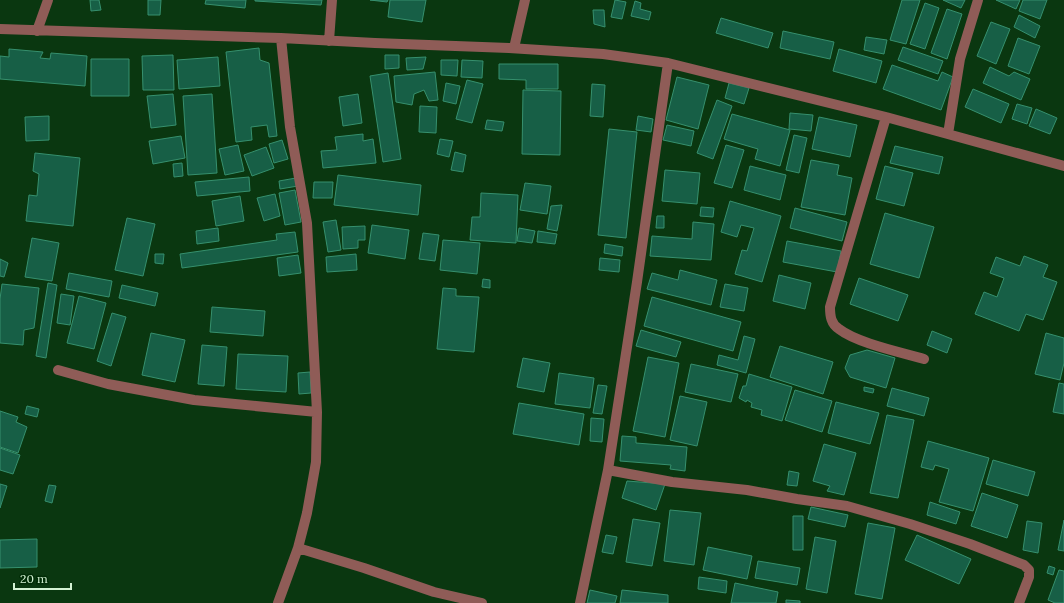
<svg xmlns="http://www.w3.org/2000/svg" width="1064" height="603" viewBox="0 0 1064 603" font-family="Lora,serif">
  <style>
    .building { fill: #175f46; stroke: #36906e }
    .lines { fill: none; stroke-linecap: round; stroke-linejoin: round }
    .minor { stroke: #8f5c57; stroke-width: 10 }
  </style>
  <rect width="100%" height="100%" fill="#0a3710"/>
  <path class="building" d="M90 0H99L101 10 91 11Z
    M148 0H161L160 15H148Z
    M206 0H246L245 8 205 4Z
    M255 0H322L321 5 255 1Z
    M370 0H388L387 2Z
    M390 0H426L422 22 388 17Z
    M615 0 626 2 622 19 611 17Z
    M902 0H920L906 44 890 40Z
    M943 0H965L961 8Z
    M996 0H1020L1016 9Z
    M1023 0H1047L1040 19 1019 11Z
    M635 1 641 3 640 9 651 12 649 20 631 16Z
    M925 3 939 8 925 49 910 44Z
    M947 9 962 14 947 59 931 53Z
    M593 10H604L605 27 594 24Z
    M1019 15 1040 26 1035 38 1014 27Z
    M721 18 773 33 768 48 716 33Z
    M991 22 1010 29 996 64 977 56Z
    M783 31 834 42 830 59 780 48Z
    M866 37 887 40 884 54 864 50Z
    M1018 38 1040 46 1029 74 1008 66Z
    M903 47 943 61 938 74 898 60Z
    M259 48 260 60 269 63 277 136 269 137 267 125 251 127 252 140 236 142 226 52Z
    M9 49 43 52 40 58 50 59 51 53 87 56 85 86 0 79V56L9 57Z
    M839 49 882 61 876 83 833 71Z
    M173 55 174 90H143L142 56Z
    M385 55H399V68L385 69Z
    M218 57 220 86 179 89 177 60Z
    M426 57 423 69 407 70 406 58Z
    M91 59H129V96H91Z
    M441 60H458L457 76 441 75Z
    M462 60 483 61 482 78 461 77Z
    M499 64H558V89H526V80L499 79Z
    M892 65 938 81 942 72 953 77 941 110 883 89Z
    M990 67 1009 76 1014 72 1030 79 1021 100 983 83Z
    M435 72 438 100 429 101 424 90 414 94 412 105 396 102 394 76Z
    M388 73 401 159 383 162 370 76Z
    M677 77 709 85 698 129 666 120Z
    M467 80 483 84 472 123 456 119Z
    M446 83 460 86 456 104 443 101Z
    M729 83 749 88 744 104 725 98Z
    M592 84 605 85 603 117 590 116Z
    M973 89 1009 104 1001 123 965 107Z
    M523 90 561 91 560 155 522 154Z
    M173 94 176 125 151 128 147 96Z
    M212 94 217 173 188 175 183 96Z
    M358 94 362 123 343 126 339 97Z
    M717 100 732 106 713 159 697 153Z
    M1017 104 1032 108 1027 124 1012 119Z
    M420 106 437 107 436 133 419 132Z
    M1036 109 1057 118 1050 134 1029 126Z
    M790 113 813 115 811 131 789 129Z
    M732 114 790 130 780 166 755 159 758 149 724 139Z
    M49 116V140L26 141 25 117Z
    M638 116 653 119 651 132 636 130Z
    M819 117 857 125 850 157 812 149Z
    M487 120 504 122 502 131 485 129Z
    M667 125 694 131 691 146 663 140Z
    M609 129 637 132 626 238 598 235Z
    M363 134V141L373 139 376 163 323 168 321 151 337 150 335 137Z
    M794 135 807 138 799 173 786 170Z
    M181 136 185 158 153 164 149 141Z
    M440 139 453 141 449 157 437 154Z
    M282 140 288 159 274 163 269 144Z
    M238 145 244 171 225 175 219 149Z
    M726 145 744 150 732 188 714 183Z
    M895 146 943 157 939 174 890 163Z
    M266 147 274 168 252 176 244 155Z
    M455 152 466 155 463 172 451 170Z
    M35 153 80 158 73 226 26 221 29 195 37 196 39 174 33 171Z
    M811 160 839 165 837 175 852 178 845 215 801 207Z
    M182 163 183 176 174 177 173 164Z
    M750 166 786 175 780 200 744 190Z
    M885 166 913 173 904 206 876 199Z
    M665 170 700 173 697 204 662 201Z
    M338 175 421 185 418 215 334 205Z
    M249 177 250 191 197 196 195 182Z
    M296 178 298 186 280 189 279 181Z
    M314 182H333L332 198H313Z
    M525 183 551 186 547 214 520 210Z
    M295 190 301 222 285 225 279 193Z
    M481 193 518 195 516 243 470 240 472 217H480Z
    M275 194 280 216 264 221 257 198Z
    M240 196 244 221 216 226 212 201Z
    M730 201 781 216 762 282 735 274 742 250 747 251 754 228 741 225 737 237 721 232Z
    M562 205 557 231 547 229 551 206Z
    M701 207 714 208 713 217 700 216Z
    M795 208 847 222 842 241 790 228Z
    M885 213 934 227 919 278 870 264Z
    M657 216H664V228H656Z
    M127 218 155 224 143 276 115 270Z
    M336 220 341 250 328 252 323 222Z
    M693 222 714 224 711 260 650 256 652 236 692 239Z
    M372 225 409 230 405 259 368 253Z
    M365 226V240H358V248L343 249 342 227Z
    M218 228 219 241 197 244 196 231Z
    M519 228 535 231 532 243 517 241Z
    M538 231 557 234 555 244 537 242Z
    M295 232 298 252 182 268 180 254 277 240 276 234Z
    M423 233 439 235 435 261 419 259Z
    M32 238 59 243 52 281 25 277Z
    M443 240 480 243 477 274 440 270Z
    M787 241 841 251 837 272 783 262Z
    M605 244 623 247 622 256 604 253Z
    M155 254H164L163 264 155 263Z
    M356 254 357 270 327 272 326 257Z
    M298 255 301 273 279 276 277 258Z
    M1024 256 1048 265 1043 277 1057 282 1043 320 1026 314 1019 331 975 314 984 292 997 297 1004 278 990 273 996 257 1020 266Z
    M600 258 620 260 619 272 599 270Z
    M0 259 8 263 4 277 0 276Z
    M680 270 717 280 711 305 647 289 652 273 678 280Z
    M69 273 112 281 109 297 66 289Z
    M779 275 811 283 805 309 773 301Z
    M859 278 908 295 898 321 850 304Z
    M483 279 490 280V288L482 287Z
    M48 283 57 285 46 358 36 356Z
    M2 284 39 288 34 328 24 330 23 345 0 343V299Z
    M725 284 748 288 744 311 720 307Z
    M122 285 158 293 155 306 119 298Z
    M443 288 456 289V296L479 297 474 352 437 349Z
    M61 294 74 296 70 325 57 323Z
    M79 296 106 303 94 349 67 343Z
    M652 297 741 322 733 351 644 326Z
    M212 307 265 311 263 336 210 332Z
    M112 313 126 317 111 366 97 361Z
    M641 330 681 342 676 357 636 346Z
    M932 331 952 339 947 353 927 345Z
    M151 333 185 340 175 382 142 375Z
    M1046 333 1064 338V363L1060 380 1035 374Z
    M744 336 755 339 746 373 717 365 719 355 738 360Z
    M202 345 227 347 224 386 198 384Z
    M780 346 833 362 823 394 770 377Z
    M867 350 895 358 886 388 850 377 845 368 850 355Z
    M238 354 288 356 286 392 236 389Z
    M648 357 679 363 665 437 633 431Z
    M523 358 550 363 544 392 517 387Z
    M691 364 738 374 731 402 685 392Z
    M310 372 311 393 299 394 298 373Z
    M559 373 594 378 590 408 555 404Z
    M749 374 792 387 782 421 761 415 762 410 751 407 752 403 747 400 746 402 739 398 743 386H746Z
    M1059 383 1064 384V414L1053 412Z
    M598 385 607 386 602 414 593 413Z
    M864 387 874 389 873 393 864 391Z
    M892 388 929 398 924 416 887 406Z
    M795 390 832 401 822 432 785 420Z
    M680 396 707 402 697 446 670 440Z
    M836 402 879 413 870 444 828 433Z
    M519 403 584 414 579 445 513 434Z
    M27 406 39 409 37 417 25 414Z
    M0 411 18 417 16 422 27 427 18 453 0 447Z
    M887 415 914 420 898 498 870 493Z
    M591 418 604 419 602 442 590 441Z
    M622 436 636 437V443L687 447 685 471 670 469 671 465 620 461Z
    M928 441 989 458 973 511 939 502 949 469 935 465 933 470 921 467Z
    M824 444 856 453 844 495 827 491 830 486 813 481Z
    M0 448 20 455 13 474 0 470Z
    M993 460 1035 472 1028 496 986 484Z
    M789 471 799 473 797 486 787 485Z
    M627 481 665 484 656 510 622 498Z
    M0 484 7 486 0 508Z
    M49 485 56 486 52 503 45 501Z
    M982 493 1018 505 1007 538 971 526Z
    M930 502 960 512 956 524 927 515Z
    M811 507 848 515 845 527 808 519Z
    M670 510 701 513 694 565 664 561Z
    M793 516H803V550H793Z
    M633 519 660 523 652 566 626 562Z
    M1064 520V551L1058 550Z
    M1027 521 1042 523 1038 553 1023 550Z
    M868 523 895 528 882 599 855 594Z
    M606 535 617 537 613 554 602 552Z
    M917 535 971 559 959 584 905 560Z
    M815 537 836 541 827 593 806 589Z
    M37 539V567L0 568V540Z
    M708 547 752 556 747 579 703 570Z
    M758 561 800 568 797 585 755 578Z
    M1049 566 1055 568 1053 575 1047 573Z
    M1059 570 1064 571V603H1055L1048 600Z
    M699 577 727 581 726 593 698 589Z
    M735 583 778 592 776 603H731Z
    M590 590 617 596 615 603H587Z
    M622 590 668 595V603H620Z
    M786 600 800 601V603H786Z"/>
  <g class="lines">
    <path class="minor" d="M0 29 281 38 375 43 509 48 603 54 668 63 886 117 1064 166
      M37 31 48 0
      M329 41 332 0
      M514 48 525 0
      M886 117 830 307C830 316 831 324 839 329 857 343 900 352 924 359
      M948 134 960 59 978 0
      M58 370 108 384 194 400 317 412
      M608 470 672 482 747 490 797 499 847 506 910 524 970 544 1024 565 1029 570V577L1019 603
      M298 548 364 568 434 592 482 603
      M278 603 298 548 307 513 316 462 317 412 307 223 290 127 281 38
      M580 603 608 470 637 282 668 63"/>
  </g>
  <path d="M14 583v6h57v-6" fill="none" stroke="#d4f2d4" stroke-width="2"/>
  <text x="20" y="583" font-size="12" fill="#d4f2d4" stroke="#002c06" stroke-width="3" paint-order="stroke">20 m</text>
</svg>
